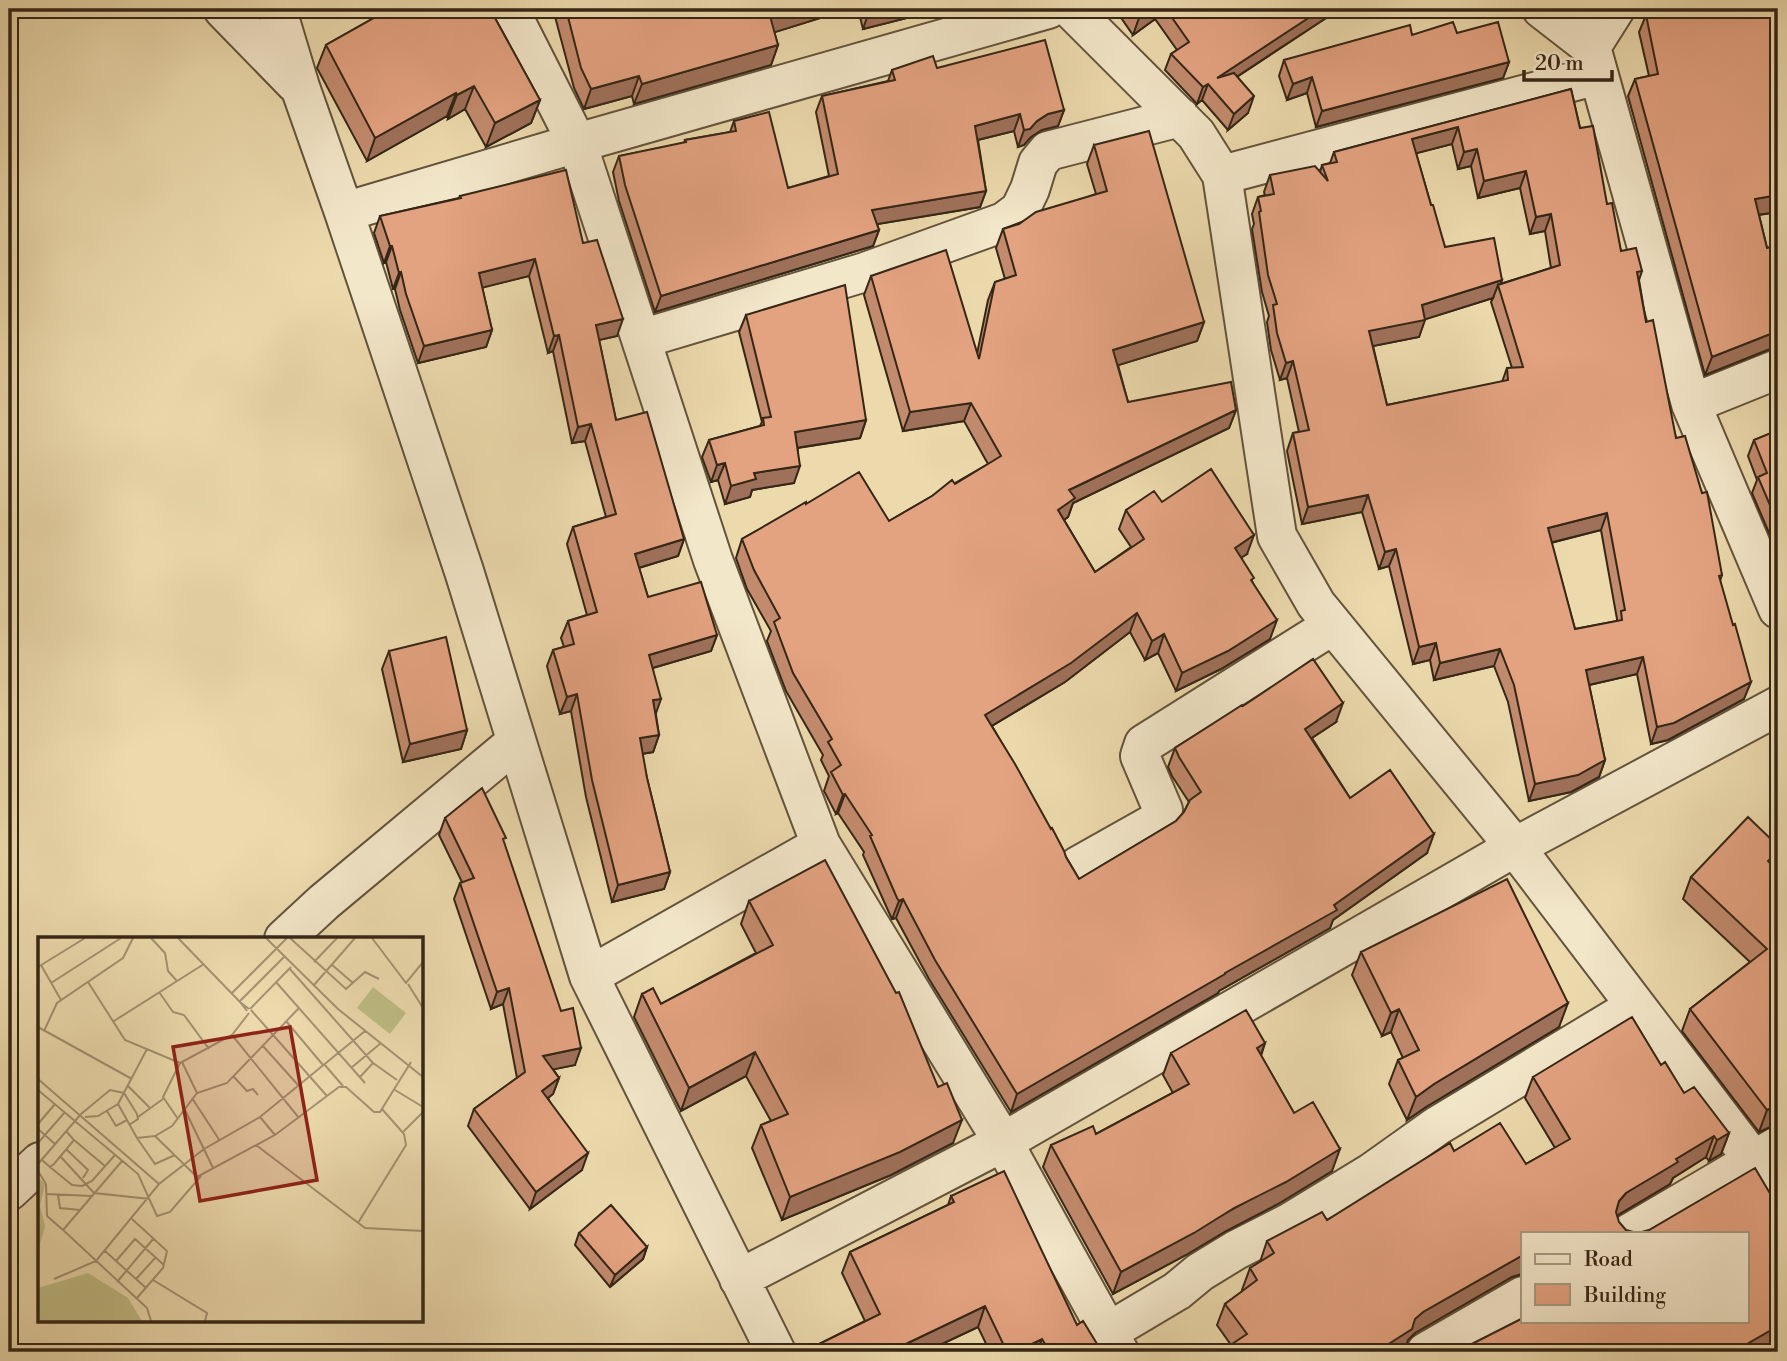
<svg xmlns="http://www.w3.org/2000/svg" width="1787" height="1361" viewBox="0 0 1787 1361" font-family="'Libre Bodoni',serif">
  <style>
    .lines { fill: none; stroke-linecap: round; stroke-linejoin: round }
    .minor-casing { stroke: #63533c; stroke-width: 42 }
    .minor { stroke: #f3e7ca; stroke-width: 38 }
    .wall { fill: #c38b6e; stroke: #352616; stroke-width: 2; fill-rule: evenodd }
    .shaded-wall { fill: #9f715a; stroke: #352616; stroke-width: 2 }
    .building { fill: #e3a280; stroke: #352616; stroke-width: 2; fill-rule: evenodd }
    .inset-road { fill: none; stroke: #a39271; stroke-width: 2 }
    .view { fill: #8f2418; fill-opacity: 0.15; stroke: #8f2418; stroke-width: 3.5 }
    .inset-edge { fill: none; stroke: #352616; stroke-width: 3.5 }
  </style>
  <rect width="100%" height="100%" fill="#ecdaad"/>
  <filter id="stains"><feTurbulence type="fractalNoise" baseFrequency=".00286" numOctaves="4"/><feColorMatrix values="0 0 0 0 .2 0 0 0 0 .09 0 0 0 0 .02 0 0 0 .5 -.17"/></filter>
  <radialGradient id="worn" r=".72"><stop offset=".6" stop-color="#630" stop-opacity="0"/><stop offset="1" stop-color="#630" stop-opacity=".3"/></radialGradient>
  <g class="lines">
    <defs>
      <path id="minor" d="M223 9 295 83
        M280 9 279 17 300 87 344 212 464 571 589 976 776 1352
        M509 9 577 143 713 560 821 845 1003 1142 1119 1352
        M1071 9 1196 134 1222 175 1277 536 1316 604 1515 847 1754 1161 1778 1197
        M1542 9 1591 47 1691 404 1778 609
        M1591 47 1615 9
        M1222 175 1598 75
        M344 212 577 143 1048 9
        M641 339 865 272 1004 222 1020 210 1030 189 1038 163 1048 151 1180 117
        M1691 404 1778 369
        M1078 866 1158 821 1163 810 1140 756 1144 744 1333 625
        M284 939 324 902 516 742
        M589 976 821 845
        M9 1191 40 1162
        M1630 1233 1778 1146
        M739 1279 1003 1142 1515 847 1778 706
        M1108 1332 1177 1291 1200 1272 1236 1250 1289 1223 1371 1173 1437 1126 1636 1006
        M1426 1352 1523 1296"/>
    </defs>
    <use href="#minor" class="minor-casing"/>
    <use href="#minor" class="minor"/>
  </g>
  <path class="wall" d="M84 9H96L89 15Z
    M373 9H490L540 100 531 123 486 147 465 109 448 119 447 116 367 161 317 68 326 45 377 16Z
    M553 9H849L774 32 778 45 771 65 634 104 632 96 584 109 574 88Z
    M858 9H914L911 17 863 29Z
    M1115 9H1334L1332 14 1237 77 1248 113 1228 130 1202 100 1197 104 1165 70 1171 54 1177 50 1155 19 1133 35Z
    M1646 15 1778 212 1759 215 1767 248 1778 245V348L1770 349 1705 375 1628 96 1635 79 1649 76 1639 32Z
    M1457 33 1509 62 1503 78 1316 127 1307 93 1287 100 1279 76 1284 60 1412 35Z
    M937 68 1064 110 1058 126 1042 130 1031 137 1024 145 1018 147 1014 131 978 140 986 191 980 207 877 224 879 230 873 246 655 312 619 201 613 172 619 156 684 143 685 140 730 132 734 121 788 188 829 176 816 112 822 96 888 81 892 70Z
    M1571 89 1580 128 1607 204 1621 251 1642 271 1639 280 1646 322 1676 438 1722 575 1720 581 1744 699 1668 740 1651 744 1637 674 1589 685 1605 760 1599 777 1571 792 1529 801 1508 702 1494 666 1434 680 1430 660 1413 664 1389 566 1379 569 1362 512 1302 524 1287 451 1293 433 1299 432 1287 378 1280 380 1271 350 1267 322 1269 316 1262 292 1252 229 1254 224 1252 214 1258 197 1265 195 1264 192 1270 175 1320 172 1322 165 1330 163 1334 152ZM1452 144 1458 169 1471 166 1478 198 1520 188 1530 234 1545 231 1551 268 1500 284 1502 280 1445 247 1431 205 1416 153ZM1493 298 1491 302 1512 368H1507L1502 382 1387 405 1373 346 1419 337 1425 319ZM1601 530 1617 619V621L1575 629 1551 543Z
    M1094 145 1204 322 1197 341 1118 365 1128 402 1236 410 1229 428 1073 503 1068 517 1064 520 1095 572 1131 547 1119 529 1126 510 1162 502 1247 554 1241 557 1253 583 1270 639 1221 669 1176 691 1158 653 1145 660 1130 632 1065 682 992 726 1066 857 1079 879 1176 821 1184 812 1189 802 1172 776 1168 767 1175 748 1243 706 1336 722 1312 738 1350 798 1427 853 1333 920 1330 928 1219 991 1218 993 1011 1112 929 979 896 918 892 919 891 917 863 855 864 852 838 813 836 814 824 791 829 776 821 760 823 755 786 691 767 641 771 631 747 589 736 558 742 539 806 504 889 521 988 464 964 421 903 431 864 295 871 276 977 354 988 300 995 282 1005 279 996 248 1003 229 1096 194 1087 164Z
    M460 196 583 243 617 336 599 340 616 420 684 539 678 556 639 568 648 597 717 635 711 651 653 668 656 715 659 735 653 752 642 754 647 778 670 872 664 889 612 902 586 797 571 711 560 714 547 666 553 650 564 647 561 638 568 621 587 615 567 544 573 527 606 517 585 441 572 443 553 351 548 353 529 276 482 287 492 330 486 347 418 363 400 310 395 289H393L386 262 384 263 374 233 380 216 459 198Z
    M746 315 866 420 860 438 798 448 794 483 752 490 750 497 725 504 718 480 711 482 702 457 709 440 760 426 762 422 739 332Z
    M1778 408V554L1752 493 1757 480 1748 456 1754 440 1777 431 1773 421Z
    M389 651 467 730 461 749 403 762 382 669Z
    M445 818 504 843 575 1065 553 1069 559 1078 553 1094 548 1098 582 1170 530 1209 468 1126 474 1109 517 1078 503 1004 491 1009 454 899 460 883 462 882 439 835Z
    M1774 867 1778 871V1124L1759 1132 1682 1031 1690 1009 1750 962 1683 899 1691 877Z
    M749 901 953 1143 891 1175 782 1220 752 1148 761 1125 771 1121 746 1076 681 1111 634 1017 642 994 661 1004 756 953 741 924Z
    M1361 952 1559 1027 1426 1107 1407 1120 1389 1084 1398 1060 1403 1058 1391 1032 1382 1036 1352 975Z
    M1265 1043 1261 1056 1294 1113 1332 1171 1278 1204 1226 1231 1186 1255 1113 1294 1043 1167 1051 1145 1096 1134 1173 1093 1163 1075 1171 1053Z
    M1661 1065 1684 1093 1729 1133 1721 1154 1709 1161 1706 1157 1673 1178 1670 1184 1618 1215 1523 1233V1274L1512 1277 1415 1333 1408 1340 1404 1350 1402 1352H1229L1231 1345 1217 1325 1225 1304 1243 1291 1242 1290 1250 1268 1260 1262 1267 1241 1327 1220 1454 1151 1526 1164 1555 1148 1525 1098 1533 1077Z
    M951 1196 1077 1325 1102 1352H990L978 1327 925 1352H805V1351L865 1321 842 1273 850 1252 948 1205Z
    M579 1233 647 1247 643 1259 610 1287 575 1245Z"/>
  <path class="shaded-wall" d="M91 9H96L89 15Z
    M793 9H849L763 36 770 16Z
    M870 9H914L911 17 863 29Z
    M1152 9H1159L1155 19 1133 35 1139 18Z
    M1322 9H1334L1332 14 1215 91 1217 78Z
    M778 45 771 65 634 104 642 84Z
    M1509 62 1503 78 1316 127 1322 111Z
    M639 76 632 96 584 109 591 89Z
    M1312 77 1307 93 1287 100 1293 84Z
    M1208 84 1202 100 1197 104 1203 87Z
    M474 86 465 109 448 119 457 95Z
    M456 93 447 116 367 161 375 138Z
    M1254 96 1248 113 1228 130 1234 114Z
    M540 100 531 123 486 147 495 123Z
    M1064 110 1058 126 1042 130 1031 137 1024 145 1018 147 1024 130 1048 114Z
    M1020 114 1014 131 969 142 975 126Z
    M1458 127 1452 144 1406 156 1412 139Z
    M1477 149 1471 166 1458 169 1464 152Z
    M1526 171 1520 188 1478 198 1484 181Z
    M986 191 980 207 866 226 872 210Z
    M1778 195V212L1749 216 1755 199Z
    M1551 214 1545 231 1530 234 1536 217Z
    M879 230 873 246 655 312 661 296Z
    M390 246H392L386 262 384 263Z
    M535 259 529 276 473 290 479 273Z
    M401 272 395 289H393L399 273Z
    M1502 280 1499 288 1498 285 1493 298 1423 320H1425L1419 337 1363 348 1369 331 1422 305Z
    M623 319 617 336 590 342 596 325Z
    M1204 322 1197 341 1106 369 1113 350Z
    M492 330 486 347 418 363 424 346Z
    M1778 331V348L1770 349 1705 375 1712 357Z
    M559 335 553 351 548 353 554 336Z
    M1293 361 1287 378 1280 380 1286 363Z
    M971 403 964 421 903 431 910 412Z
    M1236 410 1229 428 1073 503 1068 517 1051 528 1058 510 1069 490Z
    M866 420 860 438 789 449 795 432Z
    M591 424 585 441 572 443 578 427Z
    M725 463 718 480 711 482 717 465Z
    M800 466 794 483 752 490 750 497 725 504 731 486 754 473Z
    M1368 495 1362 512 1302 524 1308 507Z
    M1607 513 1601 530 1541 545 1548 528Z
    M1254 535 1247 554 1228 566 1235 548Z
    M684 539 678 556 628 571 635 554Z
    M1396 549 1389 566 1379 569 1385 552Z
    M1137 613 1130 632 1065 682 978 734 985 715Z
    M1277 620 1270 639 1221 669 1176 691 1182 673Z
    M1164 634 1158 653 1145 660 1152 641Z
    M717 635 711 651 642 671 649 655Z
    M1436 643 1430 660 1413 664 1419 647Z
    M1500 649 1494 666 1434 680 1440 663Z
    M1643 657 1637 674 1580 687 1586 670Z
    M1751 682 1744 699 1668 740 1651 744 1657 727Z
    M577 694 571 711 560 714 567 697Z
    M661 699 655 716 653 700Z
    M1343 703 1336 722 1298 747 1305 729Z
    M467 730 461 749 403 762 410 744Z
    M659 735 653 752 634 755 640 738Z
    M1605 760 1599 777 1571 792 1529 801 1535 784Z
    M845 794 838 813 836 814 843 795Z
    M1434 834 1427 853 1333 920 1330 928 1219 991 1218 993 1011 1112 1017 1094 1225 973 1334 905Z
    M1778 851V855L1773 870 1768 861Z
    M670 872 664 889 612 902 618 885Z
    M903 899 896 918 892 919 899 901Z
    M509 988 503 1004 491 1009 497 992Z
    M1568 1003 1559 1027 1426 1107 1407 1120 1416 1097 1434 1084Z
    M1399 1009 1391 1032 1382 1036 1391 1013Z
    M1265 1043 1257 1065V1048Z
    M581 1048 575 1065 537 1073 543 1056Z
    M755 1052 746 1076 681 1111 689 1088Z
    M559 1078 553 1094 536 1107 542 1091Z
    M1778 1105V1121L1777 1124 1759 1132 1767 1110Z
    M962 1120 953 1143 891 1175 782 1220 790 1197Z
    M1729 1133 1721 1154 1709 1161 1717 1140Z
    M1714 1136 1706 1157 1673 1178 1670 1184 1618 1215 1611 1223 1619 1201 1626 1193 1676 1159Z
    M1340 1149 1332 1171 1278 1204 1226 1231 1186 1255 1113 1294 1121 1272Z
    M588 1153 582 1170 530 1209 536 1192Z
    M647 1247 643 1259 610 1287 615 1275Z
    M1523 1255 1522 1274 1512 1277 1415 1333 1408 1340 1404 1350 1402 1352H1376L1423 1312Z
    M985 1306 978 1327 925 1352H889Z
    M1778 1326V1343L1762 1352H1733Z
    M1042 1339 1037 1352H1015Z"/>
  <path class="building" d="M390 9H490L540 100 495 123 474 86 457 95 456 93 375 138 326 45Z
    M566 9H793L770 16 778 45 642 84 639 76 591 89 581 68Z
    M1133 9H1152L1139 18Z
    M1166 9H1322L1217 78 1234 73 1254 96 1234 114 1208 84 1203 87 1171 54 1189 42Z
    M1674 9H1778V195L1755 199 1767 248 1778 245V331L1712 357 1635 79 1658 74 1646 15Z
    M1453 22 1457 33 1498 22 1509 62 1322 111 1312 77 1293 84 1284 60 1410 25 1412 35Z
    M1045 40 1064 110 1048 114 1037 121 1030 129 1024 130 1020 114 975 126 986 191 872 210 879 230 661 296 625 185 619 156 686 142 685 140 736 131 734 121 769 112 788 188 838 174 822 96 895 80 892 70 933 56 937 68Z
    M1571 89 1580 128 1593 126 1607 204 1612 203 1621 251 1636 248 1642 271 1637 272 1646 322 1653 320 1676 438 1685 436 1702 493 1707 492 1722 575 1719 576 1733 625 1735 624 1751 682 1674 723 1657 727 1643 657 1586 670 1605 760 1578 775 1535 784 1514 685 1500 649 1440 663 1436 643 1419 647 1396 549 1385 552 1368 495 1308 507 1293 433 1309 430 1293 361 1286 363 1277 333 1273 305 1277 304 1268 275 1259 212 1261 211 1258 197 1274 194 1270 175 1315 166 1328 181 1322 165 1337 162 1334 152ZM1458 127 1464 152 1477 149 1484 181 1526 171 1536 217 1551 214 1560 265 1498 285 1523 367 1507 368 1508 380 1387 405 1369 331 1425 320 1422 305 1502 280 1494 238 1445 247 1433 205H1431L1412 139ZM1607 513 1625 610 1621 611 1622 620 1575 629 1548 528Z
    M1149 131 1204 322 1113 350 1128 402 1231 382 1236 410 1069 490 1075 498 1058 510 1095 572 1144 539 1126 510 1154 491 1162 502 1211 469 1254 535 1235 548 1254 578 1251 580 1277 620 1228 651 1182 673 1164 634 1152 641 1137 613 1071 663 985 715 1015 764 1051 829 1052 828 1064 851 1066 857 1079 879 1176 821 1184 812 1190 800 1201 792 1179 757 1175 748 1242 705 1243 706 1313 659 1343 703 1305 729 1350 798 1390 770 1434 834 1334 905 1337 910 1225 973V974L1017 1094 935 960 903 899 899 901 897 898 870 836 872 835 845 794 843 795 831 772 841 765 828 742 832 739 793 673 774 622 780 618 754 570 742 539 806 502V504L859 472 889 521 932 496 952 480 955 484 1001 456 971 403 910 412 871 276 946 250 979 359 995 282 1016 275 1003 229 1019 224 1036 212 1107 191 1094 145Z
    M566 170 583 243 597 240 623 319 596 325 616 420 647 412 684 539 635 554 648 597 701 582 717 635 649 655 661 699 653 700 659 735 640 738 647 778 670 872 618 885 592 780 577 694 567 697 553 650 574 644 568 621 597 612 573 527 616 514 591 424 578 427 559 335 554 336 535 259 479 273 492 330 424 346 406 294 401 272 399 273 392 246H390L380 216 461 198 460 196Z
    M845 285 866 420 795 432 800 466 754 473 756 479 731 486 725 463 717 465 709 440 764 425 763 418 771 417 746 315Z
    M1778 430V524L1758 477 1767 473 1754 440Z
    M446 637 467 730 410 744 389 651Z
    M482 788 506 838 503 839 561 1011 573 1008 581 1048 543 1056 559 1078 542 1091 588 1153 536 1192 474 1109 525 1072 509 988 497 992 460 883 474 878 445 818Z
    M1748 817 1778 846V851L1768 861 1778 871V1105L1767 1110 1690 1009 1767 949 1691 877Z
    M825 860 896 993 899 992 938 1087 947 1083 962 1120 900 1152 790 1197 761 1125 788 1114 755 1052 689 1088 642 994 653 988 661 1004 773 945 749 901Z
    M1507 879 1568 1003 1434 1084 1416 1097 1398 1060 1419 1050 1399 1009 1391 1013 1361 952Z
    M1246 1010 1265 1043 1257 1048 1294 1113 1313 1102 1340 1149 1286 1182 1234 1208 1194 1233 1121 1272 1051 1145 1093 1126 1096 1134 1189 1084 1171 1053Z
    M1632 1017 1661 1065 1665 1062 1684 1093 1694 1087 1729 1133 1717 1140 1714 1136 1676 1159 1678 1162 1626 1193 1619 1201 1616 1212 1619 1222 1626 1230 1637 1233H1523V1255L1423 1312 1415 1319 1412 1329 1376 1352H1237L1232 1344 1247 1334 1225 1304 1257 1280 1250 1268 1274 1253 1267 1241 1322 1212 1327 1220 1450 1143 1454 1151 1500 1123 1526 1164 1570 1139 1533 1077Z
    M1755 1168 1778 1207V1326L1733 1352H1456L1523 1318V1321H1747V1233H1638L1649 1230Z
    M1004 1171 1077 1325 1083 1321 1102 1352H1050L1042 1339 1015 1352H1007L985 1306 889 1352H806L805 1351 880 1314 850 1252 954 1202 951 1196Z
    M611 1205 647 1247 615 1275 579 1233Z"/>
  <g transform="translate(38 937)">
    <rect width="385" height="385" fill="#ecdaad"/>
    <path d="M335 50 368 76 352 97 319 71ZM0 240 7 247 2 269 7 289 0 315ZM50 336 90 361 104 384H0V351Z" fill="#bfbd85"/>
    <path class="inset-road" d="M113 1 127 16 130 34 139 44M140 1 202 65M228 1 300 72 385 140M252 1 308 52 327 35 341 42M334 1 368 46 385 25M276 25 299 1M293 27 315 46M3 28 23 63M0 30 47 1M251 31 335 126 322 140M50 45 87 103 142 126M238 45 327 146M13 46 83 1M370 47 385 71M276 48 317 1M121 55 135 75 146 78 171 112M194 56 249 1M202 64 247 19M212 72 253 30M213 73 289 159M209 74 202 65 211 72M76 84 166 27M248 84 285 128M0 90 94 142M6 94 19 66 85 21 95 1M194 98 261 181M224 108 260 148M109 112 80 167 99 201 117 199 134 189 159 156 189 146 261 71M144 125 159 156M335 126 359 143M286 127 305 149M313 131 343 106M196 140 209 154 215 152 220 158M0 142 121 247M90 149 112 171M0 153 100 237 119 279 132 275 163 239M357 153 385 170M154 161 182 204M147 173 175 231M69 174 78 189 89 183M47 180 60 179 80 167M100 180 125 162M222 180 237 198M140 182 125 160 142 126 194 98 211 76M0 187 17 167M0 192 17 207M365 195 385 175M117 199 159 240 237 198 301 150H308L336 175H342L373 125M99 201 117 227 137 218M36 203 67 229M0 206 27 175M218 208 327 291 385 294M28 212 50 233 45 241M22 219 56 256 112 262M4 223 12 230 16 227 36 203 28 194M84 224 25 293 109 371 113 384M0 227 43 177 72 153 86 156 99 177 100 182 91 188M12 230 34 248 44 249 54 244 77 218M0 234 8 247 9 279 25 293M8 257 54 259M20 258 22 271 42 273M94 282 129 314 125 331 98 362M320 286 368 208 366 197 344 172M67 314 108 351M78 324 97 302 126 328M16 342 58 324 121 247 166 212 222 180 327 94M98 342 118 320M115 343 169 376 167 384M79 345 116 301"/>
    <path class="view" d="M252 90 279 243 162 264 135 110Z"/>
    <rect width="385" height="385" class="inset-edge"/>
  </g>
  <rect width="1787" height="1361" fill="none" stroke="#ecdaad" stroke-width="35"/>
  <rect x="10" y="10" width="1766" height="1340" fill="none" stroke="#352616" stroke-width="3.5"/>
  <rect x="18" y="18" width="1752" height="1326" fill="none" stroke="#352616" stroke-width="2"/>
  <rect x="1521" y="1232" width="228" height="91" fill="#f3e7ca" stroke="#a79a82" stroke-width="2"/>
  <rect x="1535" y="1254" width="35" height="10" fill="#f3e7ca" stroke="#a79a82" stroke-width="2"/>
  <text x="1584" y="1266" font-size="21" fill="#352616">Road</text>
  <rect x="1535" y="1284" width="35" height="21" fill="#e3a280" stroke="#a79a82" stroke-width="2"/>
  <text x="1584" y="1302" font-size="21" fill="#352616">Building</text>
  <path d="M1524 70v10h88v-10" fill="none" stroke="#352616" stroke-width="3.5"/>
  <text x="1535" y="70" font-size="21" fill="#352616" stroke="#f3e7ca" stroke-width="5" paint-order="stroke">20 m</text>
  <rect width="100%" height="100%" filter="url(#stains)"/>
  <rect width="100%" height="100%" fill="url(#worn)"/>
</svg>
